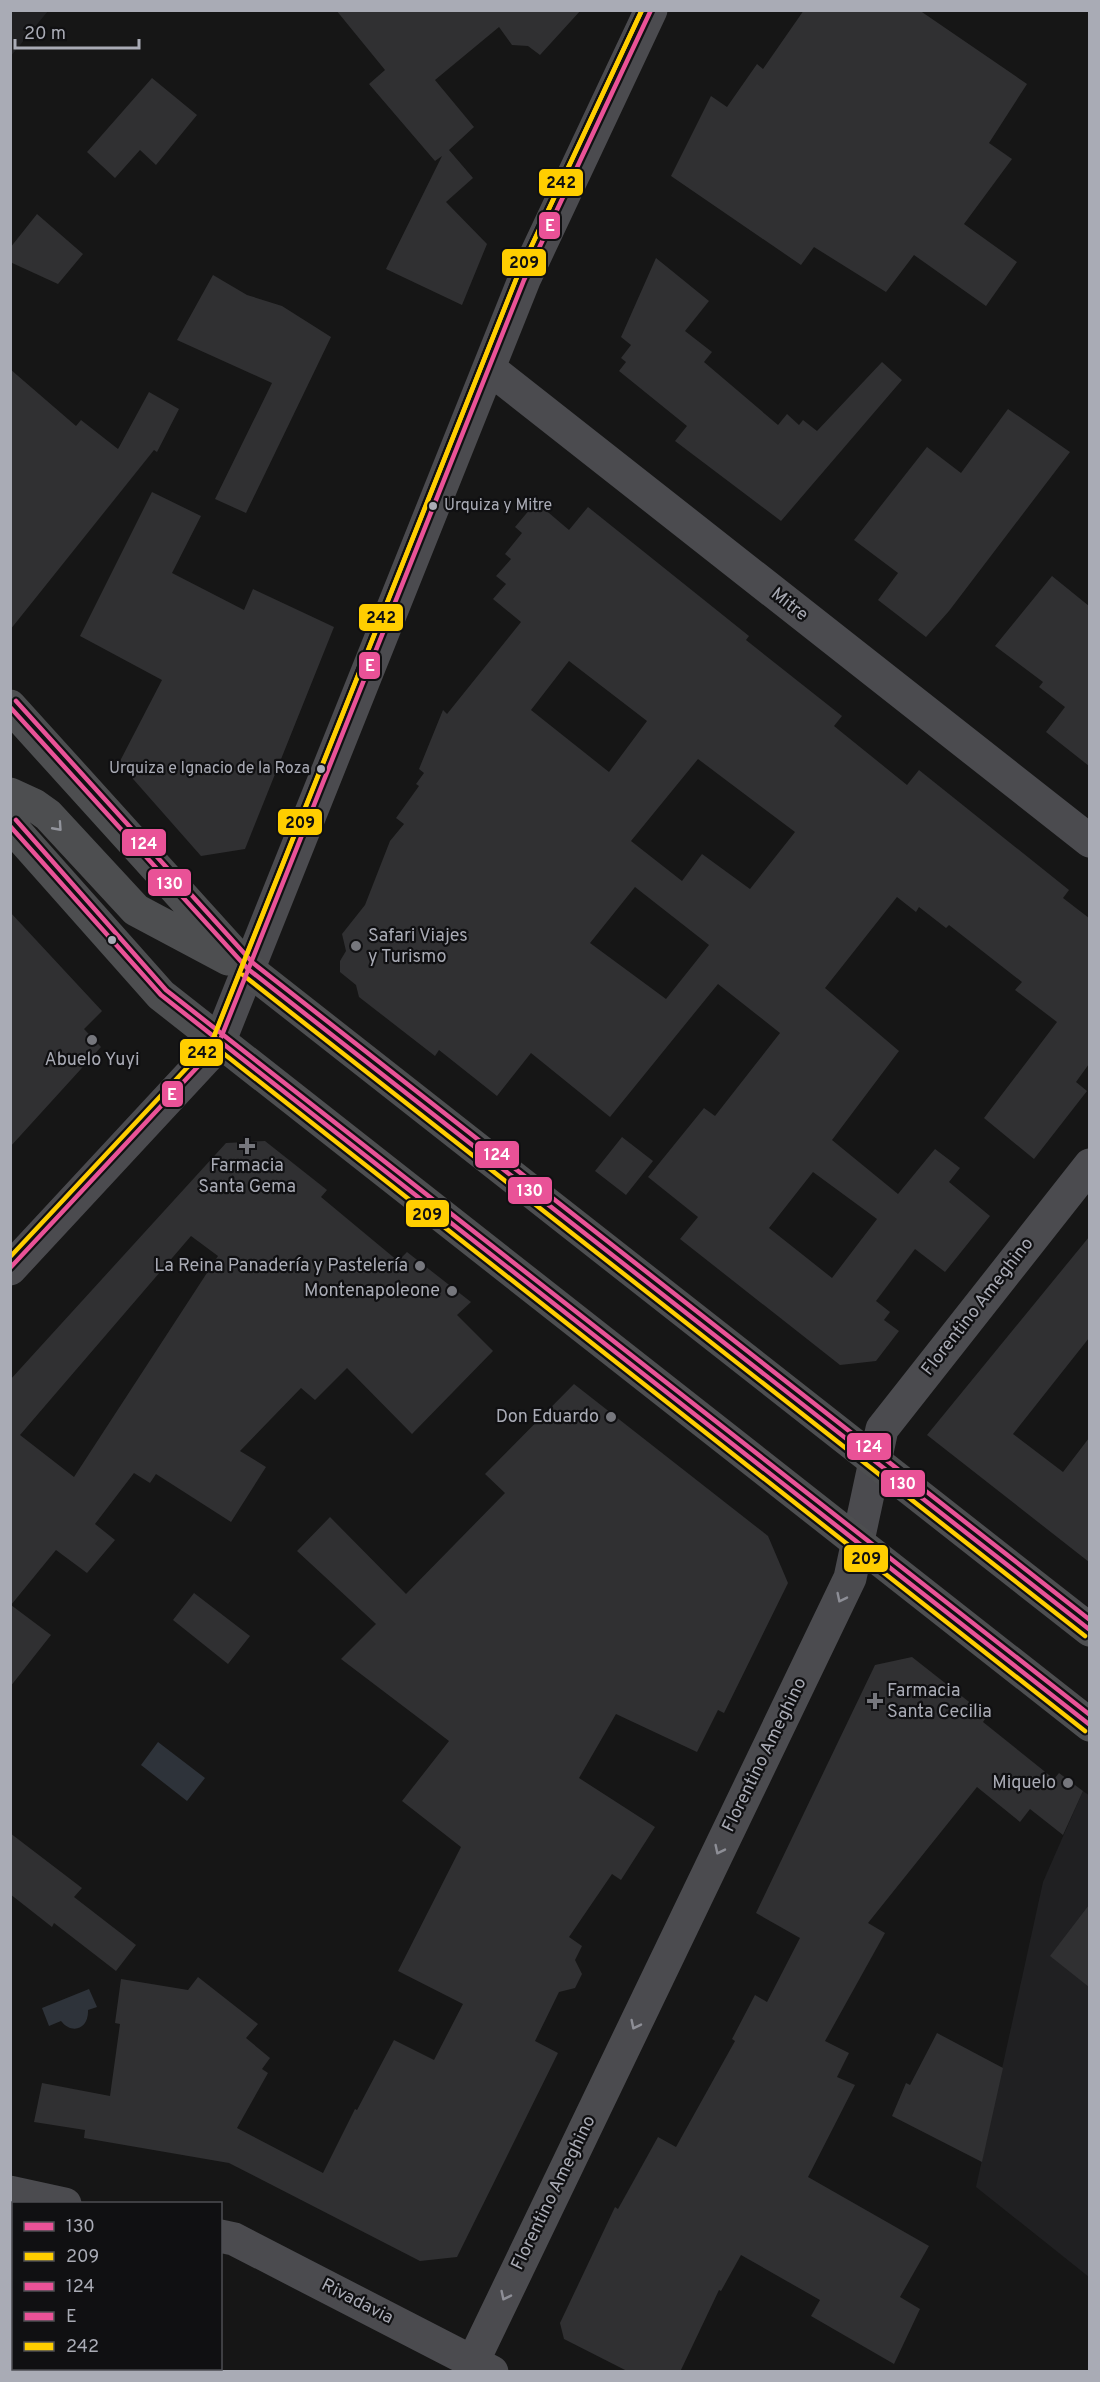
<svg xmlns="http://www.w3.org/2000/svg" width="1100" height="2382" viewBox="0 0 1100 2382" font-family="Overpass,sans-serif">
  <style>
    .built { fill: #202022 }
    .water { fill: #2e333a }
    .building { fill: #303032; fill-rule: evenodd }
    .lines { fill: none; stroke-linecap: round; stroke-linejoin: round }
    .minor { stroke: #4b4b4f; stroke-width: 33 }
    .major { stroke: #4d4e50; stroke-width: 33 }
    .bus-1-casing { stroke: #101012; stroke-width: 9 }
    .bus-2-casing { stroke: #101012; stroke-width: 9 }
    .bus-3-casing { stroke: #101012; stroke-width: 9 }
    .bus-4-casing { stroke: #101012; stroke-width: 9 }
    .bus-5-casing { stroke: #101012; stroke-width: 9 }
    .bus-1 { stroke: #e95297; stroke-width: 4.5 }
    .bus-2 { stroke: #ffce00; stroke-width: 4.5 }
    .bus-3 { stroke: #e95297; stroke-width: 4.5 }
    .bus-4 { stroke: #ea5297; stroke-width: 4.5 }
    .bus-5 { stroke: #ffce00; stroke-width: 4.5 }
    .oneway { stroke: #92949c }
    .oneway2 { stroke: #8d8e96 }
    .bus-dot { fill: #a9abb5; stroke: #101012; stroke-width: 2 }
    .poi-dot { fill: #76777d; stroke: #101012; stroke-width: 2 }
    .labels { text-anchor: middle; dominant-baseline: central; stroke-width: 4.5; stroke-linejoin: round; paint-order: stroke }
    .bus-label { font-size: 16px; fill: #a9abb5; stroke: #101012; text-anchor: start }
    .street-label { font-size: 18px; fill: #a9abb5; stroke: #101012 }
    .poi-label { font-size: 18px; fill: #a9abb5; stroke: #101012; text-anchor: end }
    .line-badge { stroke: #101012; stroke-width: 2 }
    .badge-label { font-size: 16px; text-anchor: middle; font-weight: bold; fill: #fff }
    .pale-badge-label { font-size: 16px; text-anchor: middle; font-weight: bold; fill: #111 }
  </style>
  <rect width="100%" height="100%" fill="#161616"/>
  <path class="built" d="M11 10 48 11 11 56 10 11Z
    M1083 1791 1090 1796 1089 2277 976 2187 1043 1882Z"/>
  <path class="water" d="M158 1742 205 1778 187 1801 141 1765Z
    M89 1989 97 2007 88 2010C89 2029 72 2035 61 2021L49 2026 42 2008Z"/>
  <path class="building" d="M336 10H581L540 55 528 46 512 45 499 27 435 80 474 127 449 150 473 178 446 202 487 244 462 305 386 269 442 156 435 161 369 84 385 70Z
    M804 10H919L1027 84 989 143 1012 159 964 224 1017 262 986 306 914 255 886 292 814 247 801 265 671 176 711 96 727 107 757 64 763 69Z
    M152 78 197 115 156 165 140 150 115 178 87 152Z
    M37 214 83 254 58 284 10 262V248Z
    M656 258 709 301 685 331 712 352 704 362 778 425 787 414 799 425 803 420 817 431 882 362 902 380 781 521 675 441 687 426 619 371 626 362 621 358 631 345 621 337Z
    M213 275 247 295 282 306 331 337 246 513 215 499 272 383 177 340Z
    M10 369 76 426 81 420 118 449 149 392 179 409 157 452 154 450 10 630Z
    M1008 409 1070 452 949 611 926 637 878 600 898 573 854 540 927 447 961 473Z
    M152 492 201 516 172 573 244 610 253 589 334 627 245 849 201 856 119 763 162 680 80 636Z
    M536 502 569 530 588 507 749 636 746 640 842 716 834 726 907 785 919 770 1069 890 1063 898 1089 918V1064L1076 1082 1087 1091 1034 1159 984 1118 1057 1022 1015 990 1022 982 949 925 946 928 919 907 916 912 897 897 825 988 899 1051 832 1140 898 1194 935 1149 960 1168 949 1182 990 1216 945 1272 915 1249 876 1301 890 1312 884 1320 899 1331 876 1361 840 1365 680 1239 698 1217 648 1177 704 1108 715 1116 780 1033 718 984 610 1117 531 1053 497 1096 439 1050 435 1056 359 997 356 985 340 972V961L346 951 342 934 365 905 390 841 404 824 396 818 419 786 416 784 424 773 419 769 443 710 447 714 521 622 493 599 506 584 496 576 511 559 505 554 522 533 515 527ZM569 661 647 721 609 772 531 710ZM698 759 795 832 750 889 702 854 682 881 631 841ZM635 887 709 945 666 999 590 943ZM813 1172 877 1219 832 1278 769 1228Z
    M1052 576 1089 606V766L1046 732 1065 707 1039 687 1043 682 995 646Z
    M10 912 102 1011 84 1029 101 1047 10 1147Z
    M622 1137 653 1161 626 1195 595 1171Z
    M265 1141 327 1190 321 1197 398 1261 407 1252 471 1302 457 1315 493 1351 412 1434 347 1368 315 1400 301 1388 240 1451 266 1467 231 1522 156 1474 150 1483 134 1473 95 1524 115 1540 87 1573 56 1550 11 1605 51 1635 10 1687V1380L226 1143ZM191 1236 218 1256 74 1477 20 1435Z
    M1089 1237V1338L1013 1434 1063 1472 1089 1438V1562L927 1435Z
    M574 1384 768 1536 788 1583 724 1713 718 1710 697 1752 616 1714 579 1778 655 1827 621 1880 612 1874 569 1937 582 1946 575 1960 582 1974 575 1988 559 1992 535 2041 558 2053 457 2257 420 2261 229 2163 84 2138 85 2130 34 2122 42 2083 110 2096 120 2024 115 2023 121 1979 188 1990 198 1977 258 2024 246 2038 270 2058 262 2069 268 2073 237 2128 323 2173 355 2109 357 2110 394 2040 434 2060 463 2004 398 1971 461 1847 402 1801 449 1741 341 1659 376 1624 297 1551 330 1517 406 1594 505 1493 485 1474Z
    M194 1593 250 1636 228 1664 173 1620Z
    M912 1657 987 1716 983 1722 1054 1779 1059 1773 1083 1791 1063 1835 1030 1809 1020 1822 977 1787 868 1923 885 1933 825 2041 849 2053 837 2077 855 2085 808 2177 929 2246 900 2297 920 2309 894 2364 811 2316 820 2300 741 2255 721 2291 719 2290 680 2372H629L564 2339 560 2323 615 2207 618 2209 658 2137 676 2147 735 2041 732 2039 755 1995 767 2002 800 1938 756 1913 875 1665Z
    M10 1833 82 1888 74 1897 136 1945 116 1971 54 1923 52 1927 10 1894Z
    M1089 1905V1987L1050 1956Z
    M937 2033 1003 2068 982 2162 892 2116 906 2083 910 2085Z"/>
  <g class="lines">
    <path class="minor" d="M489 368 1090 841
      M10 1269 218 1045 524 280 651 10
      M10 2192 65 2204
      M220 2236 234 2239 492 2372
      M10 2308 14 2305
      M468 2372 850 1578 882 1429 1090 1165"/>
    <path class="major" d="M10 706 248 969 1090 1630
      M10 794 34 805 48 815 136 910 228 959
      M10 825 161 995 1090 1725"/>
    <defs>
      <path id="bus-1" d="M10 707 248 969 1090 1630
        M10 826 161 995 1090 1725"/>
      <path id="bus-2" d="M642 10 517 277 212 1042 214 1046 1085 1731
        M243 975 1085 1636"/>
      <path id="bus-3" d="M16 701 253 963 1090 1620
        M16 820 166 990 1090 1715"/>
      <path id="bus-4" d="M10 1268 218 1045 524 280 651 10"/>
      <path id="bus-5" d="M10 1257 212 1041 517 277 642 10"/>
    </defs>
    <use href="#bus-1" class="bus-1-casing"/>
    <use href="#bus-2" class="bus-2-casing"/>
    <use href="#bus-3" class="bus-3-casing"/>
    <use href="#bus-4" class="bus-4-casing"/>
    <use href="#bus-5" class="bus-5-casing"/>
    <use href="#bus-1" class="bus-1"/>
    <use href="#bus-2" class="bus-2"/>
    <use href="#bus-3" class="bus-3"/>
    <use href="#bus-4" class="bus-4"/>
    <use href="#bus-5" class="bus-5"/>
  </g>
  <defs><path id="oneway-chevron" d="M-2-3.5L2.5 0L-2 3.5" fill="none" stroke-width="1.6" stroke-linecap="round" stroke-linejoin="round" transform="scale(1.5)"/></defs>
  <use class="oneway" href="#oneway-chevron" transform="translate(58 827) rotate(48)"/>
  <g class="oneway2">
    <use href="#oneway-chevron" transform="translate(841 1598) rotate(116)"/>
    <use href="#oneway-chevron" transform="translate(719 1850) rotate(116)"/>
    <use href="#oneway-chevron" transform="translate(635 2025) rotate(116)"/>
    <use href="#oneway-chevron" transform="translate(505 2296) rotate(116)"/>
  </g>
  <g class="bus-dot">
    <circle cx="433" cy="506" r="5"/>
    <circle cx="321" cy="769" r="5"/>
    <circle cx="112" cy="940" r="5"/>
  </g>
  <g class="poi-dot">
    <circle cx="356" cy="946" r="6"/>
    <circle cx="92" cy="1040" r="6"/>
    <path d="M244 1137h6v6h6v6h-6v6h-6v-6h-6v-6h6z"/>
    <circle cx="420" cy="1266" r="6"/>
    <circle cx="452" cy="1291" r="6"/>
    <circle cx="611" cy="1417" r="6"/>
    <path d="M872 1692h6v6h6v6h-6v6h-6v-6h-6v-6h6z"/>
    <circle cx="1068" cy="1783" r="6"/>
  </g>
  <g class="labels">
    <g class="bus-label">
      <text x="444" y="506">Urquiza y Mitre</text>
      <text x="310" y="769" text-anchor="end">Urquiza e Ignacio de la Roza</text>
    </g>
    <g class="street-label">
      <text transform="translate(789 605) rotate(38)">Mitre</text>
      <text transform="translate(978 1307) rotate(-52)">Florentino Ameghino</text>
      <text transform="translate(765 1755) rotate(-64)">Florentino Ameghino</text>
      <text transform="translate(554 2193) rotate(-64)">Florentino Ameghino</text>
      <text transform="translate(357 2302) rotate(27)">Rivadavia</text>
    </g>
    <g class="poi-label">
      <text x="368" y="936" text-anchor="start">Safari Viajes<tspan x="368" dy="21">y Turismo</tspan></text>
      <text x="92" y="1060" text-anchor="middle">Abuelo Yuyi</text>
      <text x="247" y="1166" text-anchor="middle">Farmacia<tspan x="247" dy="21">Santa Gema</tspan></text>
      <text x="408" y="1266">La Reina Panadería y Pastelería</text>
      <text x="440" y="1291">Montenapoleone</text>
      <text x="599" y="1417">Don Eduardo</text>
      <text x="887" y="1691" text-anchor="start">Farmacia<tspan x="887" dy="21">Santa Cecilia</tspan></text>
      <text x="1056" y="1783">Miquelo</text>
    </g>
  </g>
  <g class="line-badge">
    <rect x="538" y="168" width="46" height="29" rx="6" fill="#ffce00"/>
    <rect x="538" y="211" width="23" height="29" rx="6" fill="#ea5297"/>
    <rect x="501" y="248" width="46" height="29" rx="6" fill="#ffce00"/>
    <rect x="358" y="603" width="46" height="29" rx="6" fill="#ffce00"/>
    <rect x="358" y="651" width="23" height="29" rx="6" fill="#ea5297"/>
    <rect x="277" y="808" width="46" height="28" rx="6" fill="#ffce00"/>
    <rect x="121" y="828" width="46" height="29" rx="6" fill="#e95297"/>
    <rect x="147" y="868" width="45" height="29" rx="6" fill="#e95297"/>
    <rect x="179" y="1038" width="45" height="29" rx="6" fill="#ffce00"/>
    <rect x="161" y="1080" width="23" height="28" rx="6" fill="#ea5297"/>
    <rect x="474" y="1140" width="46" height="29" rx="6" fill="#e95297"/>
    <rect x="507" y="1176" width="46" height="29" rx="6" fill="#e95297"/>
    <rect x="405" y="1199" width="45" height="29" rx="6" fill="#ffce00"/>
    <rect x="846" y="1432" width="46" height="29" rx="6" fill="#e95297"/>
    <rect x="880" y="1469" width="46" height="29" rx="6" fill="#e95297"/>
    <rect x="843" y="1544" width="46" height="29" rx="6" fill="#ffce00"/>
  </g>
  <g class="badge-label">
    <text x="550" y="231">E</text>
    <text x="370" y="671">E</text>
    <text x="144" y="849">124</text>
    <text x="170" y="889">130</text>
    <text x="172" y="1100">E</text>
    <text x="497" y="1160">124</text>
    <text x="530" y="1196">130</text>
    <text x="869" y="1452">124</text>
    <text x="903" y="1489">130</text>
  </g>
  <g class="pale-badge-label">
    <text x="561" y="188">242</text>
    <text x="524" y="268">209</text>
    <text x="381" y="623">242</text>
    <text x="300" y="828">209</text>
    <text x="202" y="1058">242</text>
    <text x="427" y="1220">209</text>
    <text x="866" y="1564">209</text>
  </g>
  <rect width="1100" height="2382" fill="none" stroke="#a9abb5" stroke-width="24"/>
  <rect x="12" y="2202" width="210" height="168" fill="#101012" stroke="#4d4e53" stroke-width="1.5"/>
  <rect x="24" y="2222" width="30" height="9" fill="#e95297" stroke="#4d4e53" stroke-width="1.5"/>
  <text x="66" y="2232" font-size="18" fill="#a9abb5">130</text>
  <rect x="24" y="2252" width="30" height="9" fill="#ffce00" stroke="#4d4e53" stroke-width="1.5"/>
  <text x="66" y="2262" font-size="18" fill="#a9abb5">209</text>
  <rect x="24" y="2282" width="30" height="9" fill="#e95297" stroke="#4d4e53" stroke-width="1.5"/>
  <text x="66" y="2292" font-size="18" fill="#a9abb5">124</text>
  <rect x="24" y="2312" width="30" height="9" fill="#ea5297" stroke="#4d4e53" stroke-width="1.5"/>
  <text x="66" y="2322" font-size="18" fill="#a9abb5">E</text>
  <rect x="24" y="2342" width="30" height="9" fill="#ffce00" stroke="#4d4e53" stroke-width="1.5"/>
  <text x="66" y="2352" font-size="18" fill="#a9abb5">242</text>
  <path d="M15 39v9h124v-9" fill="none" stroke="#a9abb5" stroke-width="3"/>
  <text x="24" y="39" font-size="18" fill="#a9abb5" stroke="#101012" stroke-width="4.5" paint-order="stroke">20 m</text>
</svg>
